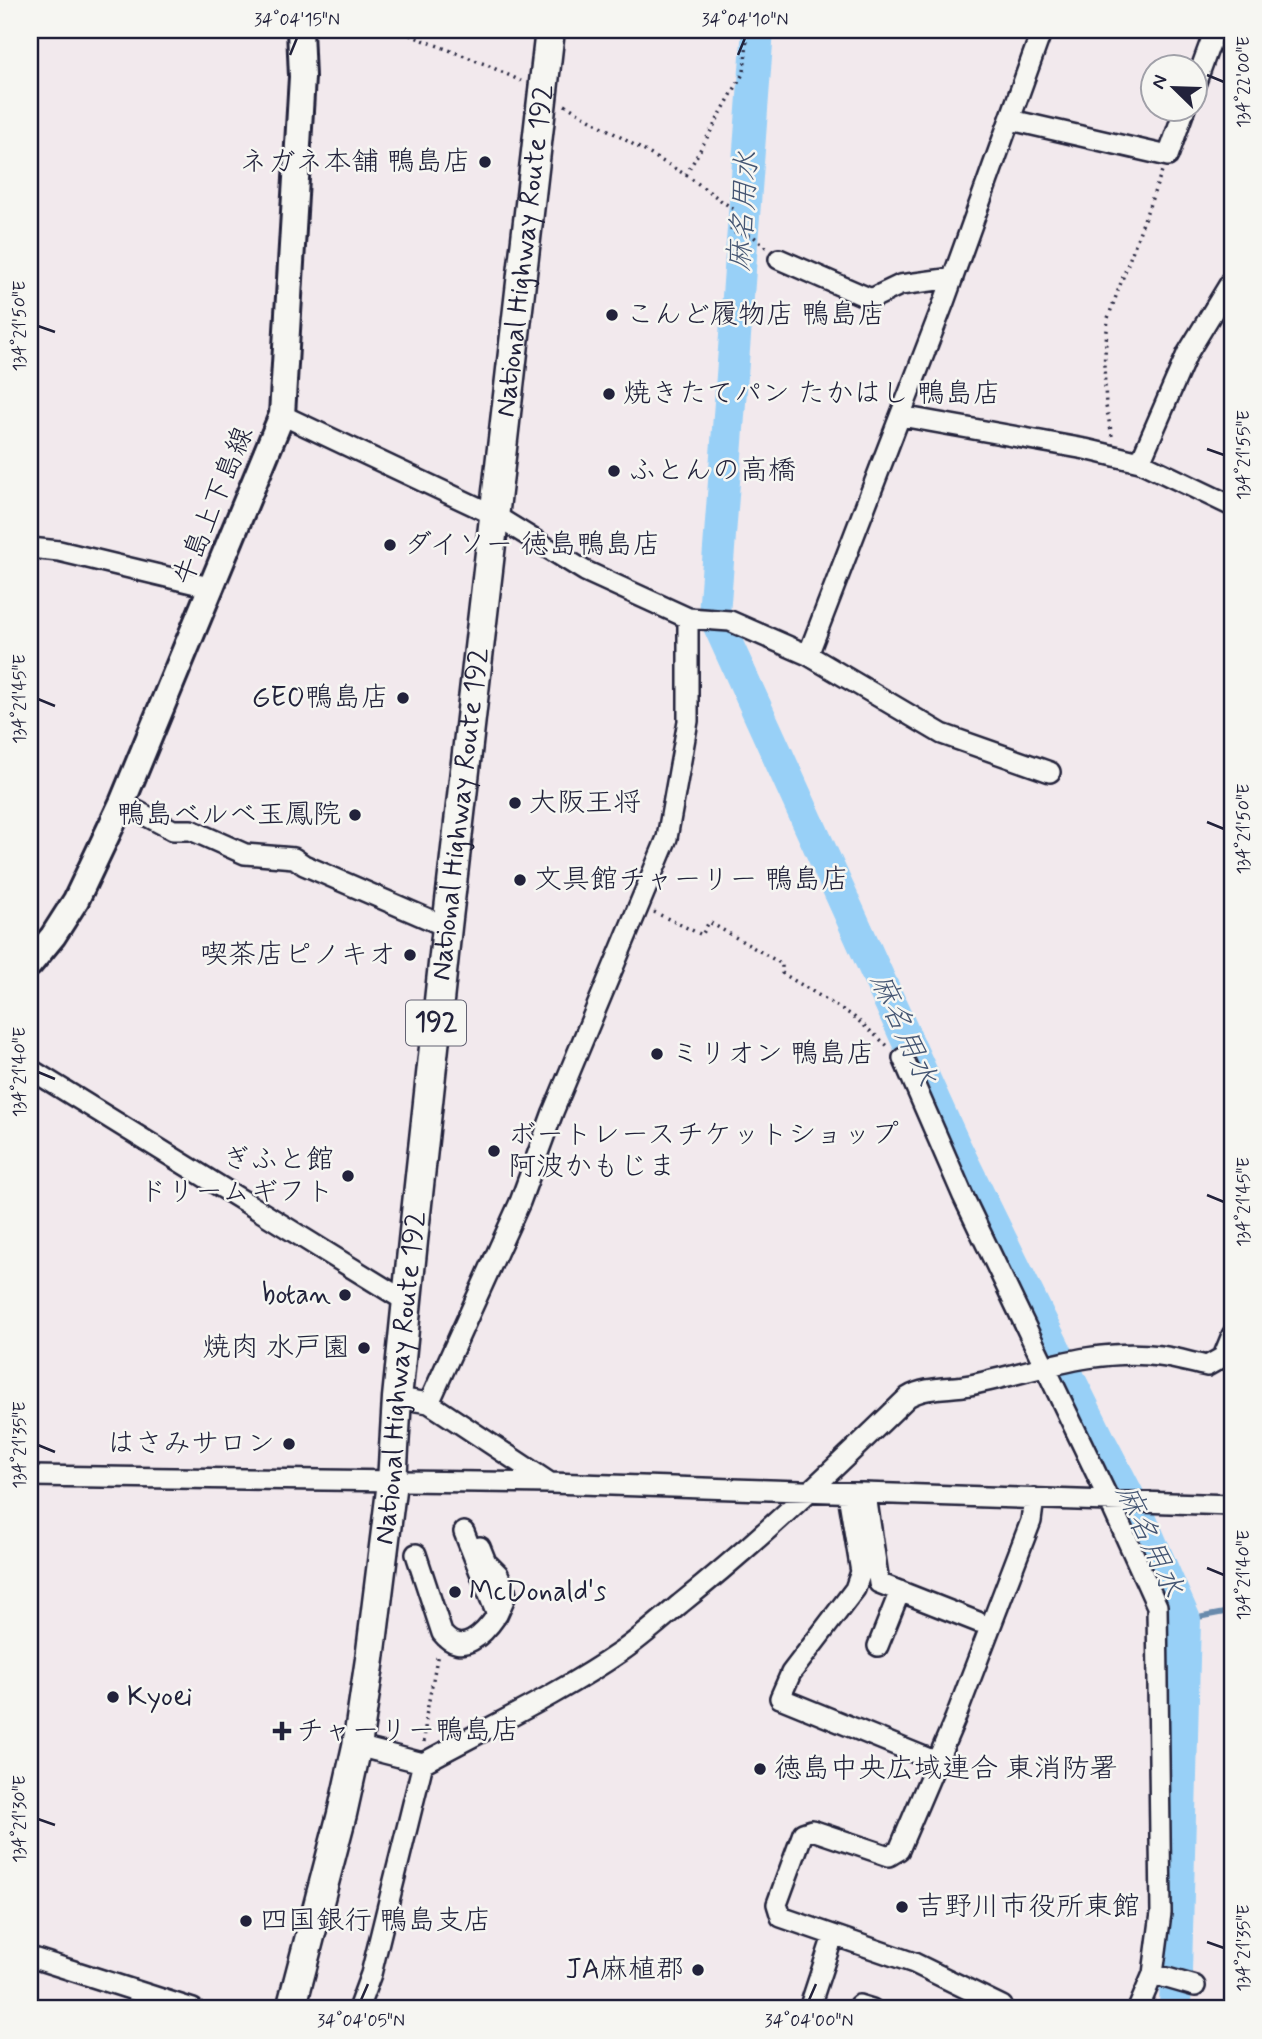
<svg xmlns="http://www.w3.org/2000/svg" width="1262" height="2039" viewBox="0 0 1262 2039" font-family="Mynerve,'Klee One',sans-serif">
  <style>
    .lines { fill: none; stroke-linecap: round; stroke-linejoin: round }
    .stream { stroke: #698aac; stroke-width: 5 }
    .river { stroke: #98d0f7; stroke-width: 32 }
    .minor-casing { stroke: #22223b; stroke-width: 24 }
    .major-casing { stroke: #22223b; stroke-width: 30 }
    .highway-casing { stroke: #22223b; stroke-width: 33 }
    .path { stroke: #22223b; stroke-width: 3.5; stroke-dasharray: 2 5; stroke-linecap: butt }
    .minor { stroke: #f6f6f2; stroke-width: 19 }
    .major { stroke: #f6f6f2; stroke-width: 24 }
    .highway { stroke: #f6f6f2; stroke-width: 28 }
    .ticks { fill: none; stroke: #22223b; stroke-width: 2.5 }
    .poi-dot { fill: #22223b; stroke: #f6f6f2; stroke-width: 2.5 }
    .labels { text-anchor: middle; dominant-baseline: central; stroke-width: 5; stroke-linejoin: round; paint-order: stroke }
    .shield { fill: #f6f6f2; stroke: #626272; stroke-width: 2 }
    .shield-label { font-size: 26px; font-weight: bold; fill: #22223b }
    .poi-label { font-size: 28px; fill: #22223b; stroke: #f6f6f2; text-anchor: start }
    .street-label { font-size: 28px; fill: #22223b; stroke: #f6f6f2 }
    .water-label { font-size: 30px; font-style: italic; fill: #455673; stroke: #f6f6f2 }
    .neatline { fill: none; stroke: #22223b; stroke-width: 2.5 }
    .ticks-label { font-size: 18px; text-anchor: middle; fill: #22223b }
  </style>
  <rect width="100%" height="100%" fill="#f2e9ed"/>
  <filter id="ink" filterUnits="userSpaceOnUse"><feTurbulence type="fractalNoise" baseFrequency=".0143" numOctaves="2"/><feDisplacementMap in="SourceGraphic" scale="14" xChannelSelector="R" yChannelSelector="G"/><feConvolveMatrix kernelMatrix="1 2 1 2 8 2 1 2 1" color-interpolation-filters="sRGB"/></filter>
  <g filter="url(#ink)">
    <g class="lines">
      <path class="stream" d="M1185 1620 1232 1611"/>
      <path class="river" d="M758 30 714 615 955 1146 1103 1447 1141 1520 1185 1620 1175 2009"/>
      <defs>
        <path id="minor" d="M1196 82 1215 30
          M1011 120 1168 156 1185 108
          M779 259 871 299 900 285 953 278
          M282 415 494 515 585 571 688 618 730 621 808 655 944 302 1042 30
          M901 416 1085 449 1140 462 1232 506
          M1140 462 1187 354 1232 280
          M30 548 59 551 213 588
          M808 655 942 734 1050 772
          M122 803 173 830H191L245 854 294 858 304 865 447 927
          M903 1058 963 1196 1109 1500 1157 1606 1161 1913 1153 1974 1138 2009
          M30 1069 407 1302
          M397 1398 429 1403 520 1202 553 1112 667 838 688 721V618
          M429 1403 550 1483
          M30 1476 550 1483 1232 1505
          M848 1494 861 1572 855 1589 791 1673 780 1698 937 1762
          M866 1495 879 1583 978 1622
          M480 1547 486 1562 498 1574 505 1589 506 1595 497 1615
          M416 1554 442 1633C462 1658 484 1634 497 1615L464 1532
          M878 1646 900 1591
          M357 1746 423 1763C489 1727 560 1694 622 1651 642 1637 661 1620 680 1604 760 1540 834 1469 908 1397 926 1386 950 1389 970 1385 1032 1372 1096 1347 1160 1356 1176 1358 1192 1363 1207 1366L1223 1357 1232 1335
          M30 1957 193 2009
          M1153 1974 1195 1986
          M358 2009 371 1974 423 1763
          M809 2009 833 1936
          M858 2009 859 2005 872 2009
          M1000 2009 1002 2006 914 1963 781 1917 777 1904 803 1833 812 1830 889 1856 899 1850 955 1719 1031 1521 1034 1498"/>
        <path id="major" d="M30 964 53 936 76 900 122 803 282 415 302 77 300 30"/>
        <g id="highway">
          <path id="s1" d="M291 2009 342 1814 357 1746 370 1659 392 1482 397 1398 413 1241 447 927 550 30"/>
        </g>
      </defs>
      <use href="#minor" class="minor-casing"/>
      <use href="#major" class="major-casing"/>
      <use href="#highway" class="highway-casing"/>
      <path class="path" d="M397 30 485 64 521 81
        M565 105 686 175 744 72 748 30
        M686 175 733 209 731 232 753 236 768 249
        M1112 436 1106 406 1104 366 1108 318 1162 171
        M654 912 702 935 709 922 782 964V973L853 1016 890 1048
        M424 1742 426 1716 438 1653"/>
      <use href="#minor" class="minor"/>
      <use href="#major" class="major"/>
      <use href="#highway" class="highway"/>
    </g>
  </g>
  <path class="ticks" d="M290 55 297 38M738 55 745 38M1207 75 1224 82M38 326 55 332M1207 449 1224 455M38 699 55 706M1207 822 1224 829M38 1072 55 1079M1207 1195 1224 1202M38 1445 55 1452M1207 1568 1224 1575M38 1819 55 1825M1207 1942 1224 1948M361 2000 368 1984M809 2000 816 1984"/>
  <g class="poi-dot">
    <circle cx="485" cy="162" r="7"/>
    <circle cx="612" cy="315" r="7"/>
    <circle cx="609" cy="394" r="7"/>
    <circle cx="614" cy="471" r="7"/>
    <circle cx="390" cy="545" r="7"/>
    <circle cx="403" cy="698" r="7"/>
    <circle cx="515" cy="803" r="7"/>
    <circle cx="355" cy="815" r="7"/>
    <circle cx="520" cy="880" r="7"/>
    <circle cx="410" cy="955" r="7"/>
    <circle cx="657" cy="1054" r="7"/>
    <circle cx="494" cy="1151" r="7"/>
    <circle cx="348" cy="1176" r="7"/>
    <circle cx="345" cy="1295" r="7"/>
    <circle cx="364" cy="1348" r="7"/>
    <circle cx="289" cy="1444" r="7"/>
    <circle cx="455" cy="1592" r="7"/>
    <circle cx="113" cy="1697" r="7"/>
    <path d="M278.5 1720.5h7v7h7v7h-7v7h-7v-7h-7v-7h7z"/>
    <circle cx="760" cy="1769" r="7"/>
    <circle cx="902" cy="1907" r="7"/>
    <circle cx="246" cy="1921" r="7"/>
    <circle cx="698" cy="1970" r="7"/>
  </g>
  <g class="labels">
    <rect class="shield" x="406" y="1000.5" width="60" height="45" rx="5"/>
    <g class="shield-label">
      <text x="436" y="1023">192</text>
    </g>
    <g class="poi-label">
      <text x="471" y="162" text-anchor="end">ネガネ本舗 鴨島店</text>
      <text x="626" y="315">こんど履物店 鴨島店</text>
      <text x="623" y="394">焼きたてパン たかはし 鴨島店</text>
      <text x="628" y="471">ふとんの高橋</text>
      <text x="404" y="545">ダイソー 徳島鴨島店</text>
      <text x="389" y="698" text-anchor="end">GEO鴨島店</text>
      <text x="529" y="803">大阪王将</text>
      <text x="341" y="815" text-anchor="end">鴨島ベルベ玉鳳院</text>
      <text x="534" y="880">文具館チャーリー 鴨島店</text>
      <text x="396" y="955" text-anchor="end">喫茶店ピノキオ</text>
      <text x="671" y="1054">ミリオン 鴨島店</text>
      <text x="508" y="1135">ボートレースチケットショップ<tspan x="508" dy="32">阿波かもじま</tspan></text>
      <text x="334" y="1160" text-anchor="end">ぎふと館<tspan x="334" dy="32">ドリームギフト</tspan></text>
      <text x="331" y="1295" text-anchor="end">botan</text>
      <text x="350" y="1348" text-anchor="end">焼肉 水戸園</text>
      <text x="275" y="1444" text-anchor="end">はさみサロン</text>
      <text x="469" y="1592">McDonald's</text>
      <text x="127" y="1697">Kyoei</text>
      <text x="296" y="1731">チャーリー鴨島店</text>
      <text x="774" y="1769">徳島中央広域連合 東消防署</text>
      <text x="916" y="1907">吉野川市役所東館</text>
      <text x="260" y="1921">四国銀行 鴨島支店</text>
      <text x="684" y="1970" text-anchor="end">JA麻植郡</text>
    </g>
    <g class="street-label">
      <text stroke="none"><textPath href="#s1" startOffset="1776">National Highway Route 192</textPath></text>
      <text transform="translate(214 506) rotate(-68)">牛島上下島線</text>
      <text stroke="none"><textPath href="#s1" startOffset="1209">National Highway Route 192</textPath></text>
      <text stroke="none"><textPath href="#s1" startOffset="642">National Highway Route 192</textPath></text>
    </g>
    <g class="water-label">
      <text transform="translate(744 211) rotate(-86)">麻名用水</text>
      <text transform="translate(903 1030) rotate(66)">麻名用水</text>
      <text transform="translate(1149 1541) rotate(65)">麻名用水</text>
    </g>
  </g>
  <rect width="1262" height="2039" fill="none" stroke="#f6f6f2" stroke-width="77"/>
  <g transform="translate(1174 88) rotate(293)"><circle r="33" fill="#f6f6f2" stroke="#a1a1a9" stroke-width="2"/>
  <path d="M0-5L12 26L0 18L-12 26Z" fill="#22223b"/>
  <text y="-10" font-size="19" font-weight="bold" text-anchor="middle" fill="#22223b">N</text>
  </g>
  <rect x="38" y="38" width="1186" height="1962" class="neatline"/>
  <g class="ticks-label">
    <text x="297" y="25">34°04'15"N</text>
    <text x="745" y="25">34°04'10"N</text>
    <text transform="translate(1243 82) rotate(-90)" y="6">134°22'00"E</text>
    <text transform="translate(19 326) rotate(-90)" y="6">134°21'50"E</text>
    <text transform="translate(1243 455) rotate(-90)" y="6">134°21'55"E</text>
    <text transform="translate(19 699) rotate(-90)" y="6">134°21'45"E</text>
    <text transform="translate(1243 829) rotate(-90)" y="6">134°21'50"E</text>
    <text transform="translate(19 1072) rotate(-90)" y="6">134°21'40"E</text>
    <text transform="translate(1243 1202) rotate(-90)" y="6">134°21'45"E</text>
    <text transform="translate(19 1445) rotate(-90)" y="6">134°21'35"E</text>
    <text transform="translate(1243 1575) rotate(-90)" y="6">134°21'40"E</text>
    <text transform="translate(19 1819) rotate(-90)" y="6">134°21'30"E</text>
    <text transform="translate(1243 1948) rotate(-90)" y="6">134°21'35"E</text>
    <text x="361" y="2026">34°04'05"N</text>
    <text x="809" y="2026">34°04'00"N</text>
  </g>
</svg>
